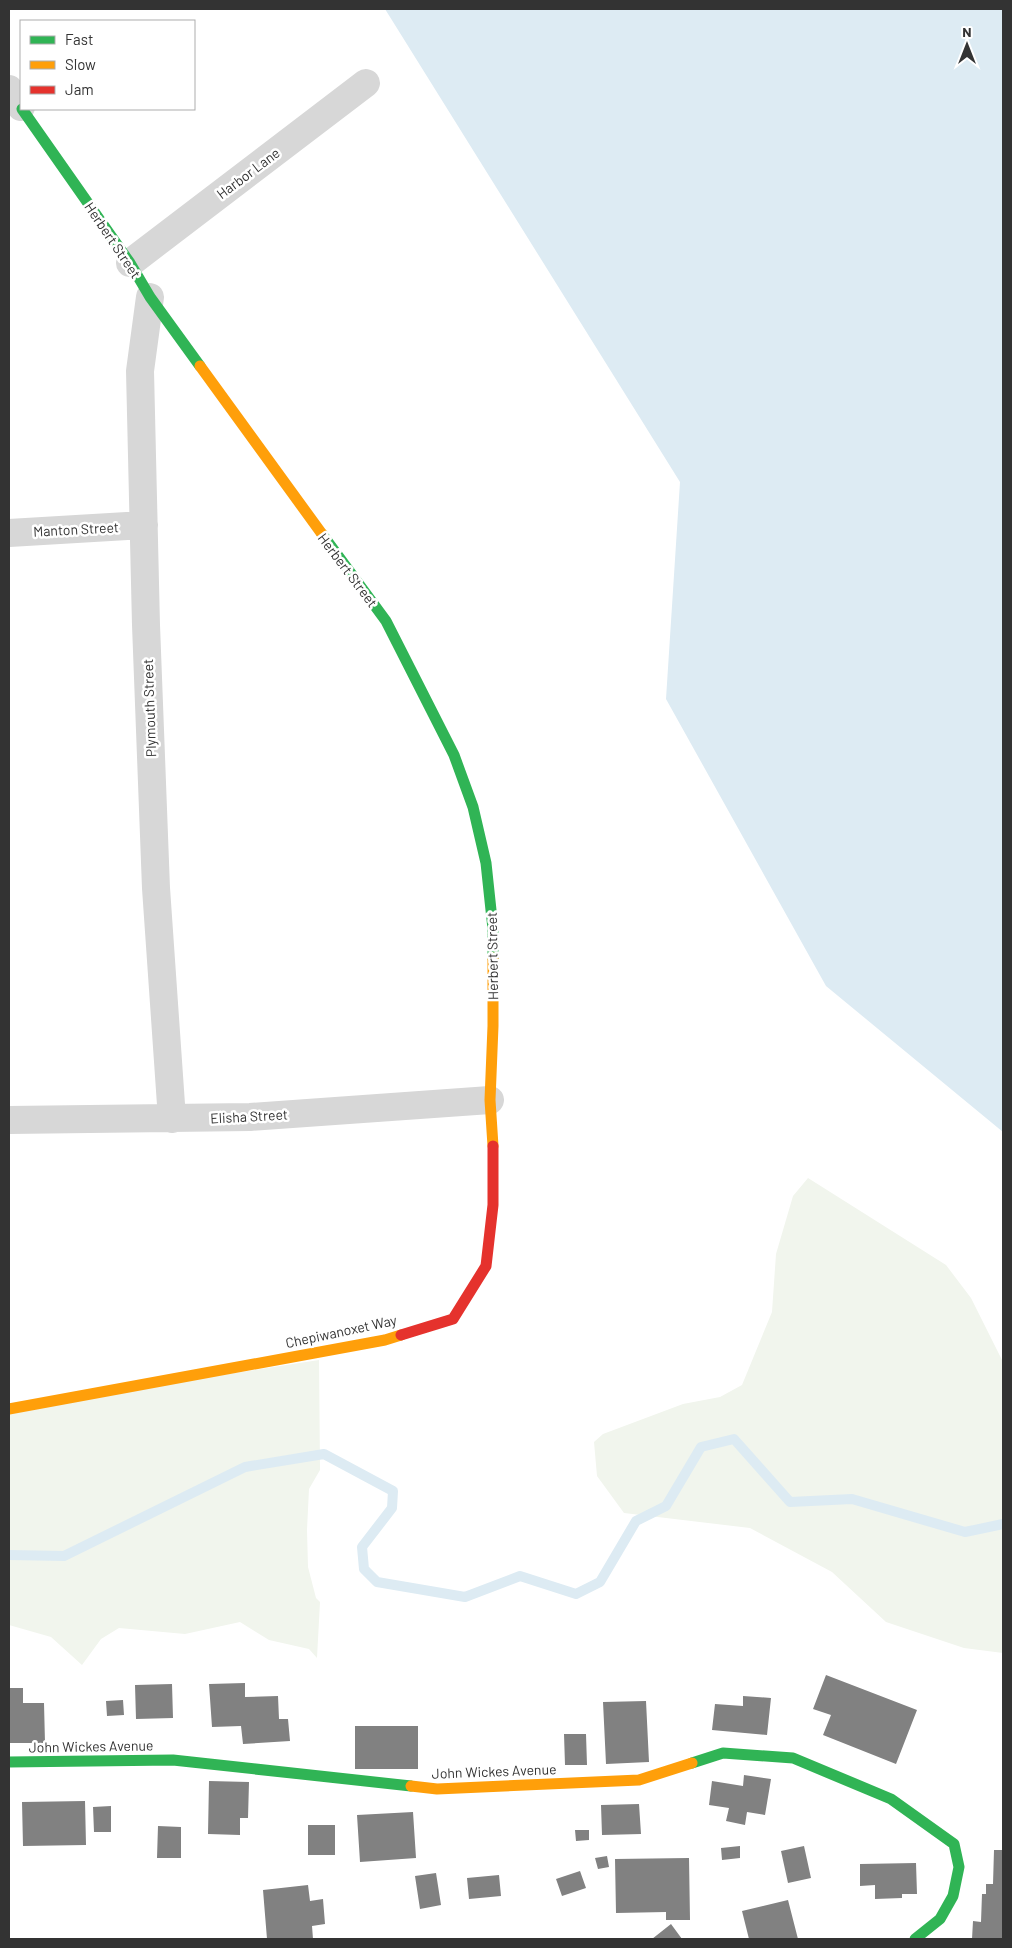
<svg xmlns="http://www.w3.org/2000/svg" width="1012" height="1948" viewBox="0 0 1012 1948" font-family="Barlow,sans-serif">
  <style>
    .green { fill: #f1f5ed }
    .water { fill: #ddebf3 }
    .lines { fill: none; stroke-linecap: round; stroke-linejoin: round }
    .stream { stroke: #ddebf3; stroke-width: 10 }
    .building { fill: #818181 }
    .street { stroke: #d7d7d7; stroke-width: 28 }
    .fast { stroke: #30b455; stroke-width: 11 }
    .slow { stroke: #ff9f0a; stroke-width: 11 }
    .jam { stroke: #e5322d; stroke-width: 11 }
    .labels { text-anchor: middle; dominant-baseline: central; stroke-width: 5; stroke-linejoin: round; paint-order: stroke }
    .street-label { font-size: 14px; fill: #333; stroke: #fff }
  </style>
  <rect width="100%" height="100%" fill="#fff"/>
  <path class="green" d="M808 1178 946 1265 971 1298 1003 1362V1653L964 1648 886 1622 832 1572 750 1528 624 1513 597 1476 594 1442 603 1434 683 1404 720 1397 742 1385 772 1312 776 1254 793 1196Z
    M319 1360 320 1470 309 1489 307 1530 308 1567 316 1598 320 1602 317 1658 309 1649 269 1640 240 1622 185 1634 119 1628 101 1639 82 1665 51 1637 9 1625V1408Z"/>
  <path class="water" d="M385 9H1003V1132L826 986 666 699 680 482Z"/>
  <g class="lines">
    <path class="stream" d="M9 1555 64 1556 245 1467 324 1454 393 1491 392 1508 362 1547 364 1569 377 1582 465 1597 520 1576 576 1594 600 1582 636 1521 666 1506 701 1447 734 1439 790 1502 852 1499 965 1532 1003 1524"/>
  </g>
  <path class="building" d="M826 1675 917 1710 896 1764 823 1735 831 1715 813 1709Z
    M245 1683V1697L278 1696 279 1719H288L290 1741 243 1744 241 1726 212 1727 209 1684Z
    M172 1684 173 1718 136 1719 135 1685Z
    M9 1688H23V1703H44L45 1743H9Z
    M743 1696 771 1698 767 1735 712 1730 715 1704 743 1706Z
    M123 1700 124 1715 107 1716 106 1701Z
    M646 1701 649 1762 606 1764 603 1702Z
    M355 1726H418V1769H355Z
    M564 1734H586L587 1765H565Z
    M744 1775 771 1779 765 1815 747 1812 745 1825 726 1821 729 1808 709 1805 712 1781 743 1786Z
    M209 1781 249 1782 248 1818H240V1835L208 1834Z
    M85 1801 86 1845 23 1846 22 1802Z
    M639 1804 641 1834 602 1835 601 1805Z
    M111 1806V1832H94L93 1807Z
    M413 1812 416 1858 360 1862 357 1815Z
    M308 1825H335V1855H308Z
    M158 1826 181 1827V1858H157Z
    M575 1830H589V1840L576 1841Z
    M740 1846V1858L722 1860 721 1848Z
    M804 1846 811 1878 788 1883 781 1851Z
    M994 1850H1003V1939H972L973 1921 981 1922 982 1894H986V1884H993Z
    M607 1856 609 1867 598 1869 595 1858Z
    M689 1858 690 1920H666V1912L616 1913 615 1859Z
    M916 1863 917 1894H902V1898L875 1899V1885L860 1886V1864Z
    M580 1871 586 1888 562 1896 556 1879Z
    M436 1873 441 1905 420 1909 415 1876Z
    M499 1875 501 1896 469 1899 467 1878Z
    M308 1885 310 1901 323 1899 325 1924 312 1926 313 1939H267L263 1890Z
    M788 1900 798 1939H749L742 1911Z
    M671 1924 682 1939H652Z"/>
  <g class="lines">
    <path class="street" d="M9 89 21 107
      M130 263 366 83
      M150 297 140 371 146 625 156 888 172 1119
      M9 533 144 525
      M9 1120 250 1117 490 1100"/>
    <path class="fast" d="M22 109 130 263 150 297 200 366
      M322 534 386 621 454 755 473 807 486 863 493 929V958
      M9 1762 173 1760 411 1786
      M692 1763 723 1753 793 1758 891 1799 954 1844 959 1867 953 1896 940 1919 915 1939"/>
    <path class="slow" d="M200 366 322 534
      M493 958V1026L490 1100 493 1146
      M9 1409 385 1340 401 1335
      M411 1786 437 1789 639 1780 692 1763"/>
    <path class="jam" d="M401 1335 453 1319 486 1266 493 1205V1146"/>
  </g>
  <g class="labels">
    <g class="street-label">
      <text transform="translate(248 173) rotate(-37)">Harbor Lane</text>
      <text transform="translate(113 240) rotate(56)">Herbert Street</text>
      <text transform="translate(76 529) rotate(-3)">Manton Street</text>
      <text transform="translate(348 570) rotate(53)">Herbert Street</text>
      <text transform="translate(149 708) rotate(-92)">Plymouth Street</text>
      <text transform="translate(492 956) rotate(-91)">Herbert Street</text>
      <text transform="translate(249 1116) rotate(-3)">Elisha Street</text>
      <text transform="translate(341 1331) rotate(-12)">Chepiwanoxet Way</text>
      <text transform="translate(91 1746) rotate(-1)">John Wickes Avenue</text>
      <text transform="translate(494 1771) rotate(-2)">John Wickes Avenue</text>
    </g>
  </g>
  <rect width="1012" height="1948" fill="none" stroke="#333333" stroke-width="20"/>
  <rect x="20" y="20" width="175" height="90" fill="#ffffff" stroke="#adadad"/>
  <rect x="30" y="36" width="25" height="8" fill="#30b455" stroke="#adadad"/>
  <text x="65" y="45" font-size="15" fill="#333333">Fast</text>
  <rect x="30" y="61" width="25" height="8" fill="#ff9f0a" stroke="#adadad"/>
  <text x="65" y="70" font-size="15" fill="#333333">Slow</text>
  <rect x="30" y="86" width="25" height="8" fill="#e5322d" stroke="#adadad"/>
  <text x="65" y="95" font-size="15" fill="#333333">Jam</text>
  <g transform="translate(967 45)" stroke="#ffffff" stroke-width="4" paint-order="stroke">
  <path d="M0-4L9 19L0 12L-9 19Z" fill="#333333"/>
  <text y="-8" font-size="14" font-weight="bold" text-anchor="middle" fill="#333333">N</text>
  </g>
</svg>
